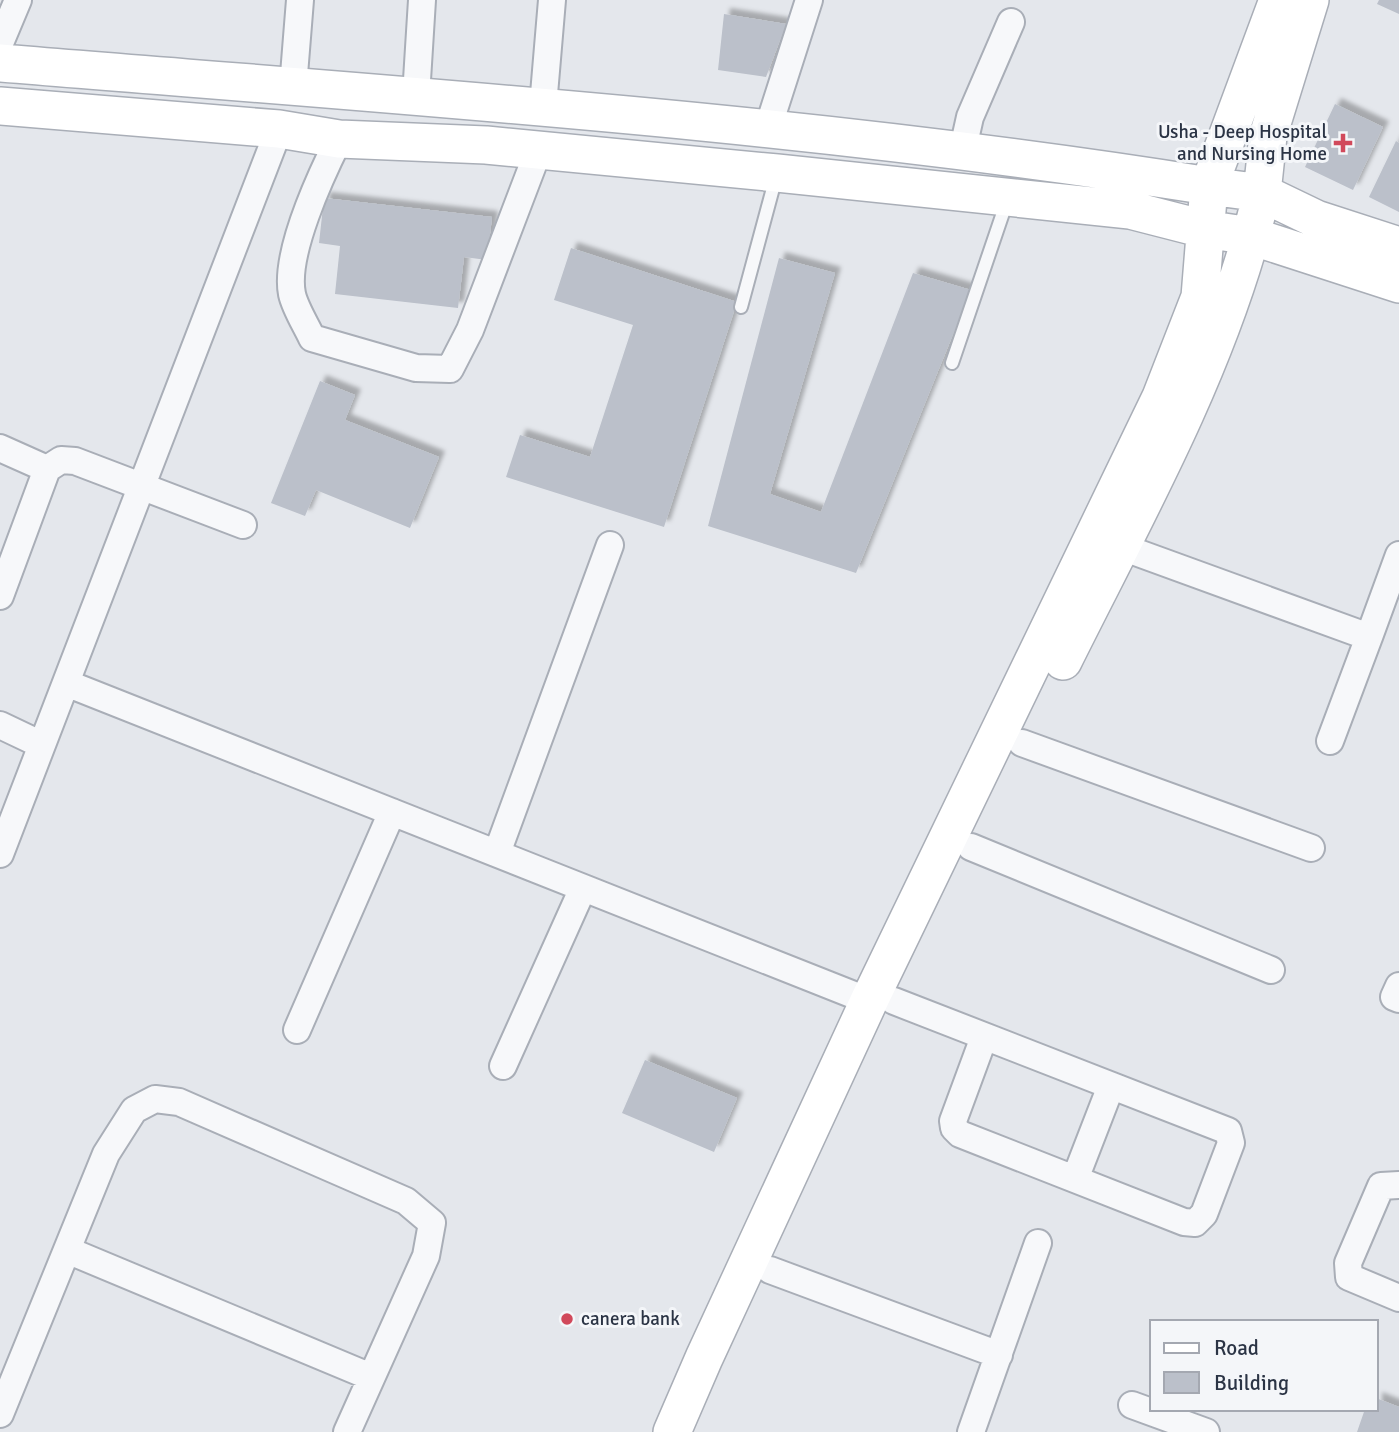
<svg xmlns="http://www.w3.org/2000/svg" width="1399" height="1432" viewBox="0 0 1399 1432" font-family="Signika,sans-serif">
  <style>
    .building { fill: #bbc0ca; filter: url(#shadow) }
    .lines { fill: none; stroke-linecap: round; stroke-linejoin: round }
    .lane-casing { stroke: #a9aeb7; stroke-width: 16 }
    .street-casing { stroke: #a9aeb7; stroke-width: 30 }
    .secondary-casing { stroke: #a9aeb7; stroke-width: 40 }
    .lane { stroke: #f7f8fa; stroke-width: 12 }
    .street { stroke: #f7f8fa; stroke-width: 26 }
    .secondary { stroke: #fff; stroke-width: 37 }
    .poi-dot { fill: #d1495b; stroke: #f4f6f9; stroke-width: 2.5 }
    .labels { text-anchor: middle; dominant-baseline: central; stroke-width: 6; stroke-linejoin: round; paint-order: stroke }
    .poi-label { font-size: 19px; fill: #2b3445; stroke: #f4f6f9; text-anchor: end }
  </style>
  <defs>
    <filter id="shadow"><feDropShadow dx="6" dy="-6" stdDeviation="2" flood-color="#0004"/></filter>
  </defs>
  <rect width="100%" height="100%" fill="#e4e7ec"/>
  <path class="building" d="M1379 0H1399V14L1377 4Z
    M724 14 786 24 766 77 718 70Z
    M1335 104 1383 127 1353 190 1305 167Z
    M1396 141 1399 143V212L1369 197Z
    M324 198 492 217 487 260 464 257 458 308 335 294 340 246 319 243Z
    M571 248 737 302 664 527 506 477 520 435 590 457 633 325 554 300Z
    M779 258 835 273 770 494 821 512 913 273 971 290 856 573 708 526Z
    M320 381 355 395 345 420 439 457 410 528 316 490 305 516 271 503Z
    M645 1060 737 1098 714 1152 622 1113Z
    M1376 1398 1399 1407V1432H1357L1365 1409H1376Z"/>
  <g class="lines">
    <defs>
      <path id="lane" d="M741 307 776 177
        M952 363 1007 201"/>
      <path id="street" d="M0 43 18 0
        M293 87 300 0
        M416 96 422 0
        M543 106 552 0
        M768 128 809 0
        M339 139C321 175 284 254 292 294 295 308 306 325 312 338L416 368 450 369 470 330 539 149
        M962 153 970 117 1011 22
        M0 448 47 469
        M1119 546 1369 637 1399 555
        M0 596 47 469 61 460 75 461 243 525
        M66 683 869 1001
        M0 725 42 745
        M1330 741 1369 637
        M1022 743 1311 848
        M971 847 1271 970
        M497 853 610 545
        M0 854 279 129
        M1399 986 1394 997 1399 999
        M894 1001 1228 1131 1231 1143 1204 1214 1195 1223 1184 1222 960 1134 954 1128 953 1121 984 1037
        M297 1030 392 812
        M503 1066 583 888
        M1075 1179 1111 1086
        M1399 1185 1381 1186 1348 1263 1349 1277 1399 1298
        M67 1250 371 1377
        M770 1270 999 1355
        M1132 1405 1206 1432
        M0 1414 106 1154 134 1110 155 1099 179 1102 406 1201 432 1223 426 1256 347 1432
        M971 1432 1038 1243"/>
      <path id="secondary" d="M1310 0 1268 136 1262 193 1316 219 1399 246
        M0 63C404 96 809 122 1209 186L1278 0
        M0 106 279 129 339 139 486 145 777 173 1130 210 1204 229 1251 236 1262 193 1209 186 1200 297 1161 397 869 1001 704 1358 672 1432
        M1063 661C1132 522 1209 386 1251 236L1399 284"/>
    </defs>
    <use href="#lane" class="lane-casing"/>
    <use href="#street" class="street-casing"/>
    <use href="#secondary" class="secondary-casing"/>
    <use href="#lane" class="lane"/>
    <use href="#street" class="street"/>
    <use href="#secondary" class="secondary"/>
  </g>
  <g class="poi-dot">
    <path d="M1339.5 132.5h7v7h7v7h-7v7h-7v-7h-7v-7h7z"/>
    <circle cx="567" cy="1319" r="7"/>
  </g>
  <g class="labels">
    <g class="poi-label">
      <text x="1327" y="132">Usha - Deep Hospital<tspan x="1327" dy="22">and Nursing Home</tspan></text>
      <text x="581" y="1319" text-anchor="start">canera bank</text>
    </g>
  </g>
  <rect x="1150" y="1320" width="228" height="91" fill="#f4f6f9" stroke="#a4a8b1" stroke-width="2"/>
  <rect x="1164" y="1343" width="35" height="10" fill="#ffffff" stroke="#a4a8b1" stroke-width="2"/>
  <text x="1214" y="1355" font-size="21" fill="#2b3445">Road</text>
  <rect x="1164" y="1372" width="35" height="21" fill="#bbc0ca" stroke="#a4a8b1" stroke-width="2"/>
  <text x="1214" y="1390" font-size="21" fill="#2b3445">Building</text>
</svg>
